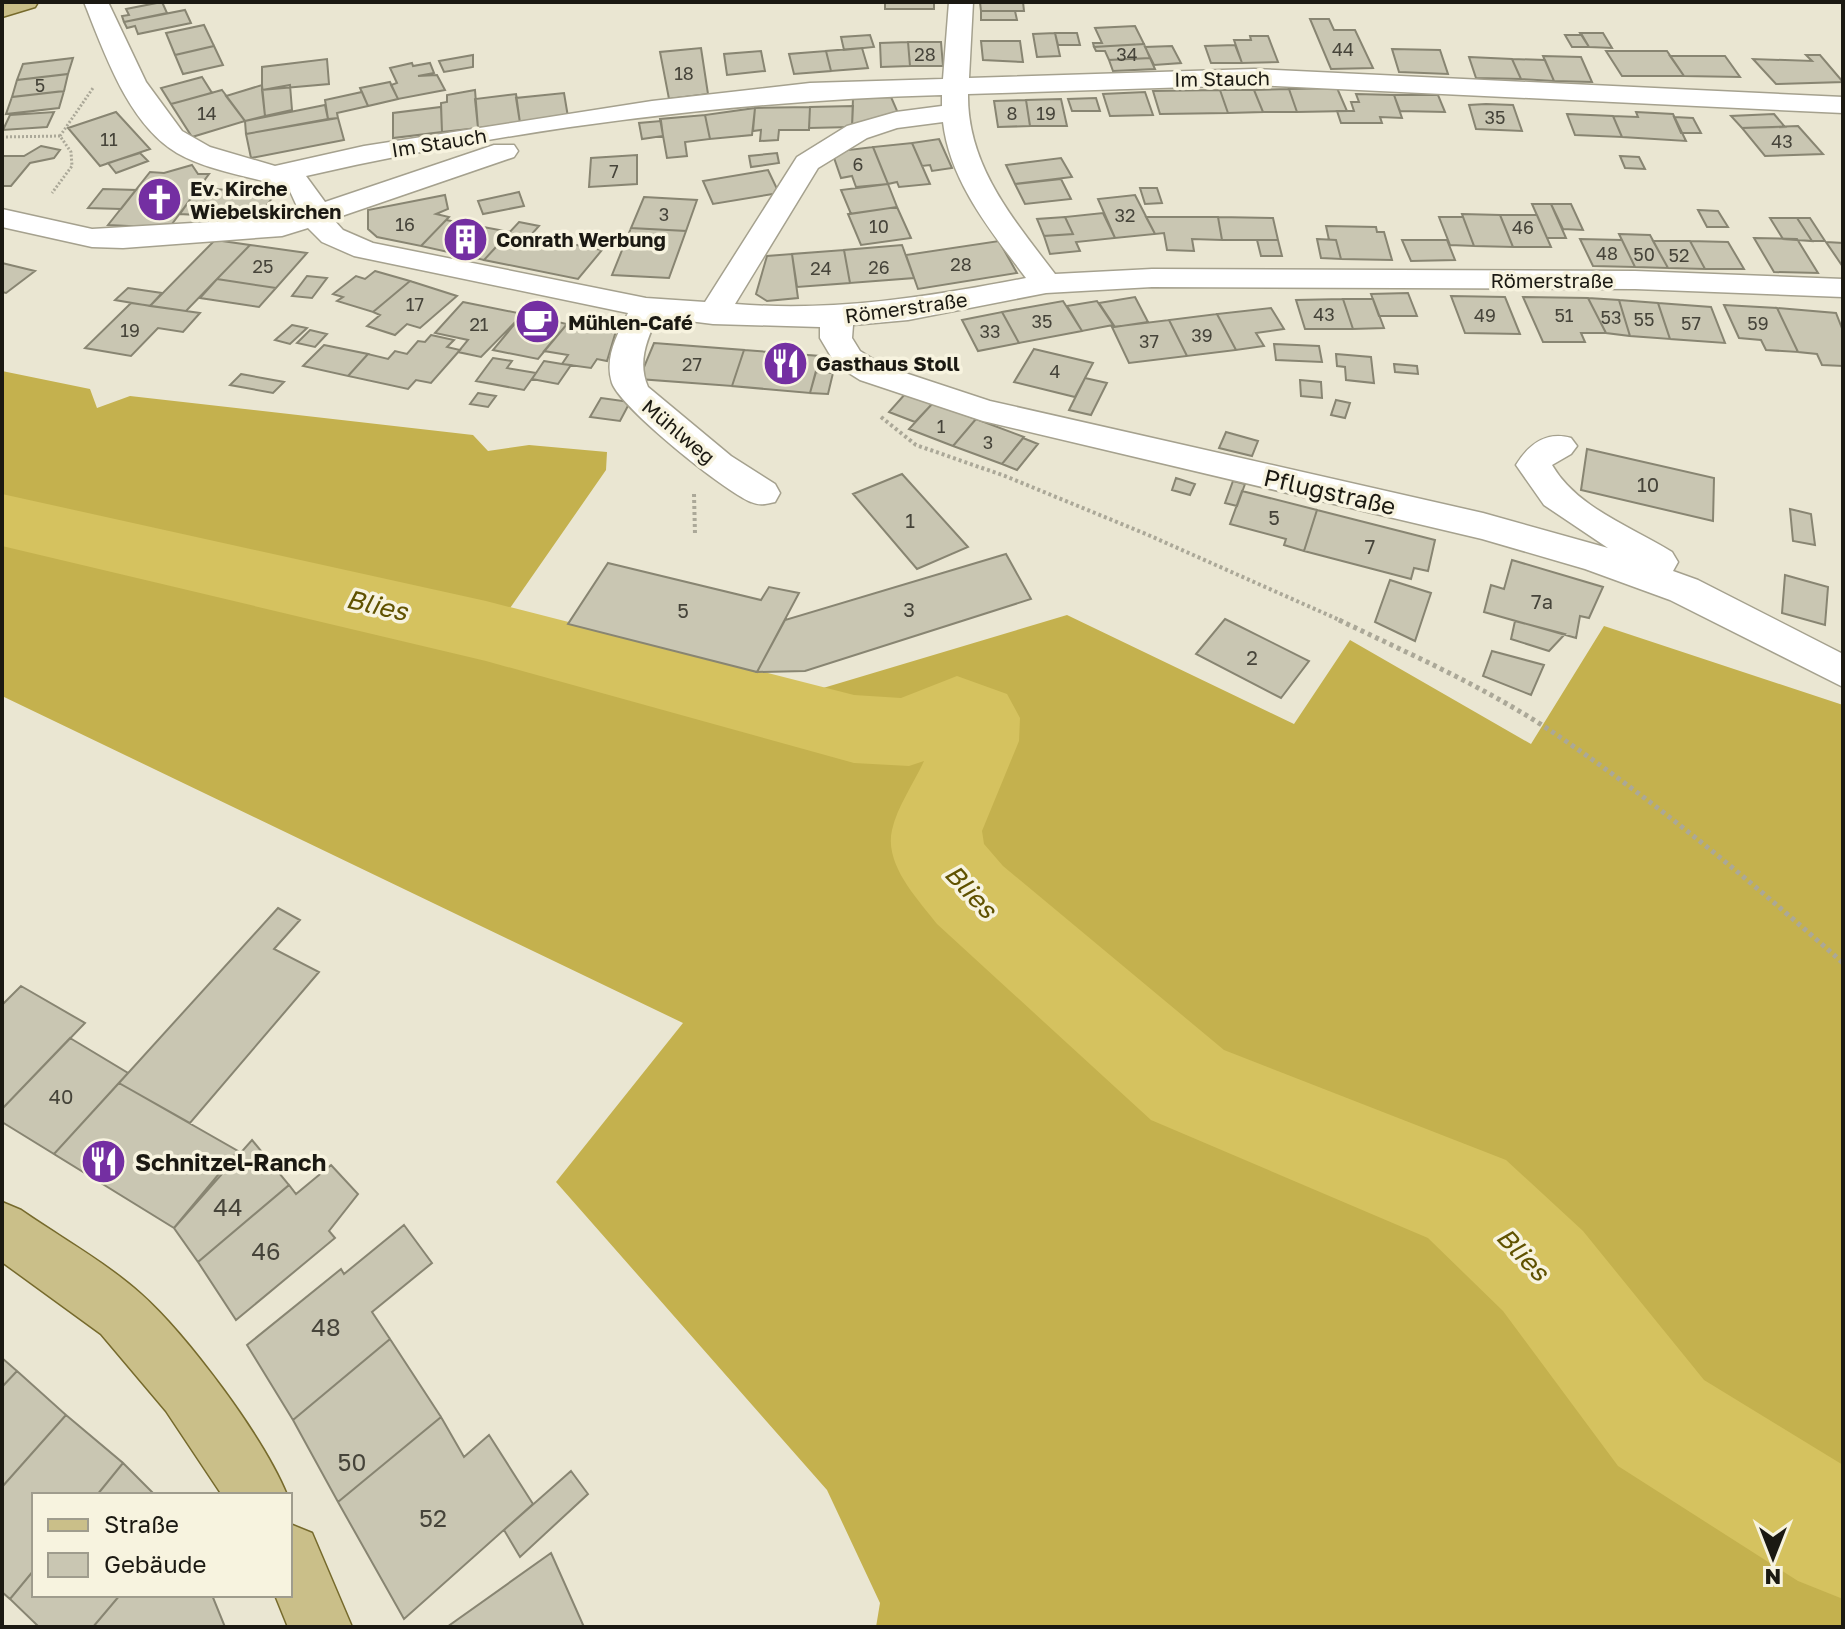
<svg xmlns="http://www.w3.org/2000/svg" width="1845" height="1629" viewBox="0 0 1845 1629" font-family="'Golos Text',sans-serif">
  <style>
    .forest { fill: #c4b14e }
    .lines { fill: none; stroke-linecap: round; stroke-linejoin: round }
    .river { fill: #d5c25f; fill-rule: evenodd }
    .building { fill: #c9c6b2; stroke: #888572; stroke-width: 2 }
    .minor-casing { stroke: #a5a18e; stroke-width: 3 }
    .major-casing { stroke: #766a2c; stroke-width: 3 }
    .path-far2 { stroke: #aba898; stroke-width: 3; stroke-dasharray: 2 2; stroke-linecap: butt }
    .path-far1 { stroke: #aba898; stroke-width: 4; stroke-dasharray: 3 3; stroke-linecap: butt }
    .path { stroke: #aba898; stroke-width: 5; stroke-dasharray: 4 4; stroke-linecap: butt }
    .minor { fill: #fff; fill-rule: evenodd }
    .major { fill: #cabf89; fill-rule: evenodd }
    .labels { text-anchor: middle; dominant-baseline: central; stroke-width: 7; stroke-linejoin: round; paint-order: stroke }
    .far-number-label { font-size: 18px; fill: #46443a }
    .far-street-label { font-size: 20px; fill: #1b1912; stroke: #f7f3df }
    .far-poi-label { font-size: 20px; font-weight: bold; fill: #1b1912; stroke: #f7f3df; text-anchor: start }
    .number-label { font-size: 20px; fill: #46443a }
    .street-label { font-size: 24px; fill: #1b1912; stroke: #f7f3df }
    .poi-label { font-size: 24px; font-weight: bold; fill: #1b1912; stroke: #f7f3df; text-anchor: start }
    .near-number-label { font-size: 24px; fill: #46443a }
    .water-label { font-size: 26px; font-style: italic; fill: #605200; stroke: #f7f3df }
  </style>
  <rect width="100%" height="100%" fill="#eae6d2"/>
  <path class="forest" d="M2 371 90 389 97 408 130 396 473 435 488 451 529 445 607 452 606 470 506 614 803 694 1067 615 1294 724 1350 640 1531 744 1604 626 1843 705V1627H876L880 1603 827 1490 556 1182 683 1023 2 696Z"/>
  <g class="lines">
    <path class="river" d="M2 494 486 601 854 695 901 698 957 676 1007 694 1020 718 1019 741 982 831 984 844 1003 866 1224 1050 1506 1160 1583 1231 1704 1380 1843 1465V1599L1798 1581 1618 1466 1503 1311 1428 1238 1151 1120 937 924C918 899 884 865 892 830 897 807 914 783 924 761L909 766 854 763 486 661 2 546Z"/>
  </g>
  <path class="building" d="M162 2 167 13 124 22 122 16 129 15 126 9Z
    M885 2H934V9H885Z
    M980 2H1023L1024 11H981Z
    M185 10 191 23 138 34 135 26 127 28 124 22Z
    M981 11H1015L1017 20H981Z
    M1310 19H1329L1334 30H1355L1373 68 1331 69Z
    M204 25 214 46 175 55 166 33Z
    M1135 26 1144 44 1094 47 1093 43H1102L1095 28Z
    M1055 33H1077L1080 45H1058Z
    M1055 33 1060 56 1037 57 1033 34Z
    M1580 33H1603L1612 48 1589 47Z
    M870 35 874 47 844 50 841 37Z
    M1565 35H1582L1589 47H1572Z
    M1250 36H1268L1278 62 1242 63 1234 40H1251Z
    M981 41H1020L1023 62 983 60Z
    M908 42H941L943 66H910Z
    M908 42 910 66 881 67 880 43Z
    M1144 44 1150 58 1109 60 1105 51H1096L1094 47Z
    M1235 45 1242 63H1211L1205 46Z
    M214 46 223 65 183 74 175 55Z
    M1172 46 1181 63 1154 65 1145 47Z
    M701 48 708 94 669 99 660 52Z
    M862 48 868 68 831 71 826 51Z
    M1392 49 1440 50 1448 74 1399 72Z
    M761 51 765 71 727 75 724 54Z
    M826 51 831 71 794 74 789 54Z
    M1606 51H1667L1684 76H1622Z
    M473 55V67L444 72 439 61Z
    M1806 55H1820L1843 82 1776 84 1753 59 1812 61Z
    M1543 56 1581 57 1592 82 1554 81Z
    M1670 56H1725L1740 77 1684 76Z
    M1469 57 1512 59 1521 79 1476 78Z
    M73 58 68 74 17 80 23 64Z
    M1150 58 1155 69 1113 71 1109 60Z
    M327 59 329 84 262 90V67Z
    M1512 59 1545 60 1554 81 1521 79Z
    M412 63 413 66 430 63 434 73 418 76 437 75 445 90 398 99 391 85 397 83 390 68Z
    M68 74 64 91 12 97 17 80Z
    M202 77 212 93 171 104 161 88Z
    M390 82 398 99 368 106 360 88Z
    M262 85 265 116 245 121 226 96Z
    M290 85 292 110 265 116 262 90Z
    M1337 88 1347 111 1297 112 1289 89Z
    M1289 89 1297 112H1263L1254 90Z
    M222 90 245 121 192 137 171 104Z
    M475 90 478 128 442 132 441 103 447 102V95Z
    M1220 90 1228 113 1160 114 1153 91Z
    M1220 90H1254L1263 112 1228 113Z
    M64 91 59 108 6 114 12 97Z
    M362 92 368 106 337 113 338 118 328 119 325 100Z
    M1145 92 1153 115 1110 116 1103 94Z
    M564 93 568 117 520 123 516 98Z
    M516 94 520 123 478 128 475 99Z
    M1356 94 1394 95 1402 118 1380 117 1382 123H1341L1337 111H1354L1351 102H1359Z
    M1394 95H1438L1445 112 1400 111Z
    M891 97 898 113 852 127 853 98Z
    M1096 98 1100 111H1072L1068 99Z
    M1061 99 1067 126H1030L1026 100Z
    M1026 100 1030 126 998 127 994 101Z
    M1486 104 1513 105 1522 131 1476 129 1469 105Z
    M325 105 328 119 246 134 245 121Z
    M853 106 852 127 809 128 810 107Z
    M441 107 442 132 393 138V113Z
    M810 107 809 130H779L778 140 760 141 761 130 753 131 755 108Z
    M755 108 752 135 710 139 705 115Z
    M54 112 47 127 3 130 10 115Z
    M116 112 150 149 100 166 68 128Z
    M1636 112 1673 114 1686 141 1622 137 1613 116 1638 117Z
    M1567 114 1613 116 1622 137 1575 135Z
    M1774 114 1785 127 1742 128 1731 116Z
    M705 115 710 139 685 142 687 156 667 158 660 119Z
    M1674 117 1693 118 1701 133H1681Z
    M338 118 344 140 251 158 246 134Z
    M661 121 663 136 642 139 639 123Z
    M1798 126 1823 154 1765 156 1742 128Z
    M939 139 952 168 932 171 930 165 922 166 912 143Z
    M912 143 930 184 899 187 897 182 888 184 873 147Z
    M41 146 60 150 54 158 30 163 11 186H2V156H24Z
    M873 147 888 184 856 187 852 176 841 178 832 152Z
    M140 153 148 161 116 173 108 163Z
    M777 153 779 163 751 167 749 156Z
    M637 155V184L589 187 591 158Z
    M1620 156 1639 157 1645 169 1625 168Z
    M1061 158 1072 177 1015 184 1006 165Z
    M192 165 198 174H209L169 228 108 225 150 172 164 173Z
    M768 170 779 193 713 204 703 181Z
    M1061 179 1071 199 1025 204 1015 184Z
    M888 184 897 207 851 214 841 190Z
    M198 188 276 193 257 218 180 214Z
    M1140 188H1157L1162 203 1145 204Z
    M103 189 136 190 121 209 88 208Z
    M519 192 524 206 483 214 478 201Z
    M445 195 448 209 436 214 449 217 421 246 377 237 368 229V210Z
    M1135 195 1155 234 1115 238 1098 199Z
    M644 197 697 200 686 231 631 228Z
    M1532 204H1551L1566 238H1547Z
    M1551 204H1571L1583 230 1563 229Z
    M897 207 911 238 861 245 848 214Z
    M1698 210 1718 211 1728 227H1707Z
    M1103 213 1115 238 1076 242 1080 251 1050 254 1044 236 1073 234 1065 217Z
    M1462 214 1500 215 1513 247 1474 246Z
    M1500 215H1537L1551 247H1513Z
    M1065 217 1073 234 1044 236 1037 219Z
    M1146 217H1218L1222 240 1192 239 1194 251 1167 250 1164 233 1155 234Z
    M1218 217 1273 218 1278 240H1222Z
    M1439 217H1463L1474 246 1450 245Z
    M1770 218H1797L1812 241 1783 239Z
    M1797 218H1810L1825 241H1812Z
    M446 220 510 232 484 260 421 246Z
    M519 222 539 226 530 236 602 250 578 279 484 260Z
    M1326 226 1376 227 1377 232H1384L1392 260 1341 259 1336 240H1329Z
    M631 228 686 231 669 278 612 275Z
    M1619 234 1650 235 1668 268 1635 267Z
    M1754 238 1797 239 1818 273 1774 272Z
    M1317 239 1336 240 1341 259 1321 258Z
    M1580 239 1622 240 1635 267 1593 266Z
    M215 240 250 245 186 311 150 306Z
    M1257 240H1278L1282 256H1261Z
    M1402 240H1447L1455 260 1411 261Z
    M999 241 1017 273 918 289 906 255Z
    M1653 241H1690L1705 269 1668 268Z
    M1690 241 1728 242 1744 269H1705Z
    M1826 242 1843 243V267Z
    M250 245 307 253 276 288 217 279Z
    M902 245 914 278 850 283 844 250Z
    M844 250 850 283 797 287 792 254Z
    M792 254 798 298 767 301 756 294 767 256Z
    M2 263 35 271 6 293 2 292Z
    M375 271 410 281 373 312 337 301 343 297 333 294 356 276 365 279Z
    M307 276 327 278 312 298 292 296Z
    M217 279 276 288 259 307 200 298Z
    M410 281 457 296 420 328 407 324 395 335 367 326 380 315 373 312Z
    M128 288 162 293 150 306 115 300Z
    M1408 293 1417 316H1379L1371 294Z
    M1451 296 1505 297 1520 334 1465 333Z
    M1135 297 1148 322 1115 327 1099 303Z
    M1523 297 1588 298 1606 333H1581L1585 342H1543Z
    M1588 298 1619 300 1630 336 1606 333Z
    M1343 299H1373L1384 328 1353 329Z
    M1343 299 1353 329H1305L1296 300Z
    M1619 300 1658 303 1670 339 1630 336Z
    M1063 301 1082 331 1019 343 1002 312Z
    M1097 301 1113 325 1082 331 1067 306Z
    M463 302 523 314 481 357 458 352 468 340 435 333Z
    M131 303 186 311 200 313 183 332 158 328 131 356 85 348Z
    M1658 303 1711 307 1725 343 1670 339Z
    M1724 305 1777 308 1798 352 1766 350 1761 340 1739 338Z
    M1271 308 1284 329 1256 333 1264 346 1236 350 1217 314Z
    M1777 308 1836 313 1843 331V366L1822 365 1817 354 1798 352Z
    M1002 312 1019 343 978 351 962 320Z
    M523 314 567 324 538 359 493 350Z
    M1217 314 1236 350 1187 356 1169 320Z
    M1169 320 1187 356 1129 363 1112 327Z
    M567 324 616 331 607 361 597 359 591 368 562 364 568 355 544 351Z
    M292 325 307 328 290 344 275 340Z
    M310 330 327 334 315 347 297 343Z
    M431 335 454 340 447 347 460 350 431 383 416 380 408 389 348 376 368 354 388 359 395 351 407 354 418 341 425 342Z
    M654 343 744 350 732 386 639 379Z
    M1274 344 1319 346 1322 362 1276 360Z
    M324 345 368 354 348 376 303 366Z
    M1034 349 1093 363 1075 397 1014 382Z
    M744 350 820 356 810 393 732 386Z
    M1336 354 1371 357 1374 383 1346 380 1345 367 1337 366Z
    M493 358 512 361 507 368 536 373 524 390 476 381Z
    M544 361 562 364 571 365 558 384 532 379Z
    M1394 364 1417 366 1418 374 1395 372Z
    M816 372 833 373 828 394 810 393Z
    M241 374 284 382 273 393 230 385Z
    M1085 378 1107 383 1091 415 1069 410Z
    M1300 380 1321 382 1322 398 1301 396Z
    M478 393 496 396 488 407 470 404Z
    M906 393 933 403 915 422 889 412Z
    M601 398 630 402 620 421 590 417Z
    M1336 400 1350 403 1345 418 1331 415Z
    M933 403 976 419 953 446 909 429Z
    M976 419 1024 437 1002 464 953 446Z
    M1226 432 1258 441 1252 456 1219 448Z
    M1023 438 1038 444 1017 470 1002 464Z
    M1587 449 1714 478 1713 521 1581 490Z
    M902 474 968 547 917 569 853 494Z
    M1176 478 1195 484 1190 495 1172 490Z
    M1233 481 1245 484 1237 506 1225 503Z
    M1242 491 1317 510 1304 551 1284 545 1286 539 1230 524Z
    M1790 509 1811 514 1815 545 1793 541Z
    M1317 510 1435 540 1428 571 1414 568 1411 579 1304 551Z
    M1006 554 1031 599 805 671 757 672 785 620Z
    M1512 560 1603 587 1589 618 1580 616 1576 638 1484 612 1491 585 1504 589Z
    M608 563 761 600 769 587 799 593 757 672 568 624Z
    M1785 575 1828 587 1825 625 1782 613Z
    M1390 580 1431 593 1415 641 1375 622Z
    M1225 619 1309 661 1281 698 1196 654Z
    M1515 621 1565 634 1549 651 1511 639Z
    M1492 651 1544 665 1531 695 1483 676Z
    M278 908 300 920 274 949 319 972 190 1123 119 1083Z
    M21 986 85 1023 2 1109V1005Z
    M70 1038 128 1073 54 1154 2 1122V1109Z
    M119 1083 238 1151 174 1228 54 1154Z
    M252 1140 289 1185 198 1262 174 1228Z
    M331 1165 358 1194 329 1231 335 1238 236 1320 198 1262 289 1185 296 1194Z
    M404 1225 432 1263 372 1312 390 1339 293 1420 247 1345 341 1269 344 1274Z
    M390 1339 441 1417 338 1502 293 1420Z
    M2 1358 17 1371 2 1387Z
    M17 1371 66 1415 2 1487V1387Z
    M66 1415 123 1463 97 1495H34V1570L10 1599 2 1592V1487Z
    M441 1417 464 1457 489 1435 533 1504 404 1619 338 1502Z
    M123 1463 155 1495H97Z
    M571 1471 588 1494 520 1557 504 1530Z
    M551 1553 584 1627H447Z
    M34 1570V1595H120L93 1627H39L10 1599Z
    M120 1595H212L225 1627H93Z"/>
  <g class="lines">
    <defs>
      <path id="minor" d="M84 2H108L146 82 182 131 210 147 275 166 364 146 652 101 810 83 943 79 949 2H973L969 78 1254 69 1843 97V113L1254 85 968 94C967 166 1014 220 1055 274L1152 269 1635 271 1843 279V297L1635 289 1152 287 1046 293 908 320 853 325 852 338 860 351 884 366 990 401 1483 513 1608 548 1544 505 1516 465C1529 444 1546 431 1571 438L1577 446 1571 454 1552 465C1577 508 1632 527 1672 552L1678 562 1673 571 1698 580 1843 654V687L1670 600 1585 569 1482 539 983 421 860 380 836 365 820 338V327L713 324 657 317C647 340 637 362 648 387L731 456 775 484 780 493 775 502C766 504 760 506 751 502 724 491 621 408 612 383 604 358 617 335 628 313L354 256 322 242 308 228 282 236 123 248 92 247 2 227V209L92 229 278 218 299 211 289 189C253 176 210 172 177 153 128 124 104 52 84 2ZM942 95V106L896 112 847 126 797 157 705 302 646 298 373 243 343 230 333 219 514 157 518 151 514 145H494L325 202 306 176C512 129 731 101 942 95ZM943 122C950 182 991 231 1026 278 928 297 835 312 735 304L818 168 867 138 897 128Z"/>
      <path id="major" d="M2 2H38L35 7 2 17Z
        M2 1202 21 1210C60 1237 105 1262 141 1294 187 1335 264 1438 287 1495H222L166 1411 101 1334 2 1262Z
        M290 1524 312 1533 352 1627H288L275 1595H290Z"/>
    </defs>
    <use href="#minor" class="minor-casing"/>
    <use href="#major" class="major-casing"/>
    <path class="path-far2" d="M60 136 93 88
      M2 137 60 136 71 152 72 166 52 193"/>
    <path class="path-far1" d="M881 417 916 445 1005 476 1146 534 1344 622
      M694 494 695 534"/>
    <path class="path" d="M1339 620C1412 655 1487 688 1554 733 1656 802 1751 881 1843 963"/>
    <use href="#minor" class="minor"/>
    <use href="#major" class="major"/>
  </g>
  <defs>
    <symbol id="church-disc" viewBox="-11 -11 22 22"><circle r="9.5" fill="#742fa2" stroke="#f7f3df"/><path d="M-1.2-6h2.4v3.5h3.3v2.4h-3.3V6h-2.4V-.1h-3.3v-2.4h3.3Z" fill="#fff"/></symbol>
    <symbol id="building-disc" viewBox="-11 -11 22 22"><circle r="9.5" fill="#742fa2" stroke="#f7f3df"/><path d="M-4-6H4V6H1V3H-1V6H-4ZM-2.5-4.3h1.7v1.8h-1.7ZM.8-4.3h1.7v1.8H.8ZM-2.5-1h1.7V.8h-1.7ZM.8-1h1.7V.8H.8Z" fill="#fff"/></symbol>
    <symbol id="cafe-disc" viewBox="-11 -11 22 22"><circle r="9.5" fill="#742fa2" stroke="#f7f3df"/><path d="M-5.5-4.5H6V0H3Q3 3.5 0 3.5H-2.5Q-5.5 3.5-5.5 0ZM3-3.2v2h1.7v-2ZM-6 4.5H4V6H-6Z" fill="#fff"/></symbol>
    <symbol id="restaurant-disc" viewBox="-11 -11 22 22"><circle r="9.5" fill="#742fa2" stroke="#f7f3df"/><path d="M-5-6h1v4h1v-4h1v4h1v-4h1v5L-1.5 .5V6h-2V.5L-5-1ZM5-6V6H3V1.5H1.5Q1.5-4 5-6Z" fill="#fff"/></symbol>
  </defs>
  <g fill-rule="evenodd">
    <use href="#church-disc" x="134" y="174" width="51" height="51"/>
    <use href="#building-disc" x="440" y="214" width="51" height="51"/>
    <use href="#cafe-disc" x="512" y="296" width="51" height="51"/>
    <use href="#restaurant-disc" x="760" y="338" width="51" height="51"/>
    <use href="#restaurant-disc" x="78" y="1136" width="51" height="51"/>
  </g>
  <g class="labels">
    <g class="far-number-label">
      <text x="1343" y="49">44</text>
      <text x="925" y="54">28</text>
      <text x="1127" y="54">34</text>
      <text x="684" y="73">18</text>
      <text x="40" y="85">5</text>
      <text x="207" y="113">14</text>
      <text x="1012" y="113">8</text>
      <text x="1046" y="113">19</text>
      <text x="1495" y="117">35</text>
      <text x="109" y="139">11</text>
      <text x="1782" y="141">43</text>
      <text x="858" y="164">6</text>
      <text x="614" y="171">7</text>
      <text x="664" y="214">3</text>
      <text x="1125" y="215">32</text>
      <text x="405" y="224">16</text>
      <text x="879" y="226">10</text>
      <text x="1523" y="227">46</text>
      <text x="1607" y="253">48</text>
      <text x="1644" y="254">50</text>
      <text x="1679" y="255">52</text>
      <text x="961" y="264">28</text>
      <text x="263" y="266">25</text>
      <text x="879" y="267">26</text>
      <text x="821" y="268">24</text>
      <text x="415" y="304">17</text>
      <text x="1324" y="314">43</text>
      <text x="1485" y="315">49</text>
      <text x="1564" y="315">51</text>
      <text x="1611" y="317">53</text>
      <text x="1644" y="319">55</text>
      <text x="1042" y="321">35</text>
      <text x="1691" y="323">57</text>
      <text x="1758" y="323">59</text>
      <text x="479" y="324">21</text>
      <text x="130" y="330">19</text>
      <text x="990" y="331">33</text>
      <text x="1202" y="335">39</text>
      <text x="1149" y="341">37</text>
      <text x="692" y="364">27</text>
      <text x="1055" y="371">4</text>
      <text x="941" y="426">1</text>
      <text x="988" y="442">3</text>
    </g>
    <g class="far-street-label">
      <text transform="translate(1222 78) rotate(-1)">Im Stauch</text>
      <text transform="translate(439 142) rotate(-9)">Im Stauch</text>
      <text x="1552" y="280">Römerstraße</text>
      <text transform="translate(906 307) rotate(-8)">Römerstraße</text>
      <text transform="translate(679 431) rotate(40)">Mühlweg</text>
    </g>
    <g class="far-poi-label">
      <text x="190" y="188">Ev. Kirche<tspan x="190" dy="23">Wiebelskirchen</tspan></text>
      <text x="496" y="239">Conrath Werbung</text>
      <text x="568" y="322">Mühlen-Café</text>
      <text x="816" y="363">Gasthaus Stoll</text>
    </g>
    <g class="number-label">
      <text x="1648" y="484">10</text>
      <text x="1274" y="517">5</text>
      <text x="910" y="520">1</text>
      <text x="1370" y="546">7</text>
      <text x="1542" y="601">7a</text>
      <text x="909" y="609">3</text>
      <text x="683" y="610">5</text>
      <text x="1252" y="657">2</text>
      <text x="61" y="1096">40</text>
    </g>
    <g class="street-label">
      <text transform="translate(1330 491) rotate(13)">Pflugstraße</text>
    </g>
    <g class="poi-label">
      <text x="135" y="1161">Schnitzel-Ranch</text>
    </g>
    <g class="near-number-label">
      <text x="228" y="1206">44</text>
      <text x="266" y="1250">46</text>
      <text x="326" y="1326">48</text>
      <text x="352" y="1461">50</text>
      <text x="433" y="1517">52</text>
    </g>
    <g class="water-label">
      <text transform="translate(377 605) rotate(13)">Blies</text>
      <text transform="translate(971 891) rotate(47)">Blies</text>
      <text transform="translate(1523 1254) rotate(46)">Blies</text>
    </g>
  </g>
  <rect width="1845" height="1629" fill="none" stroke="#1b1912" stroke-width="8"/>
  <rect x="32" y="1493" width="260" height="104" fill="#f7f3df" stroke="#9f9c8d" stroke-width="2"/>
  <rect x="48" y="1519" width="40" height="12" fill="#cabf89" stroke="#9f9c8d" stroke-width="2"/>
  <text x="104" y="1533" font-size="24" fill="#1b1912">Straße</text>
  <rect x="48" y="1553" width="40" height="24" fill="#c9c6b2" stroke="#9f9c8d" stroke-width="2"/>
  <text x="104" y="1573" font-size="24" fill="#1b1912">Gebäude</text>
  <g transform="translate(1773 1557) rotate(180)" stroke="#f7f3df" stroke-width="6" paint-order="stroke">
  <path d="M0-6L14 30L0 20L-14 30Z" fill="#1b1912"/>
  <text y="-12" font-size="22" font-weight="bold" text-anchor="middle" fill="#1b1912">N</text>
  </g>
</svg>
